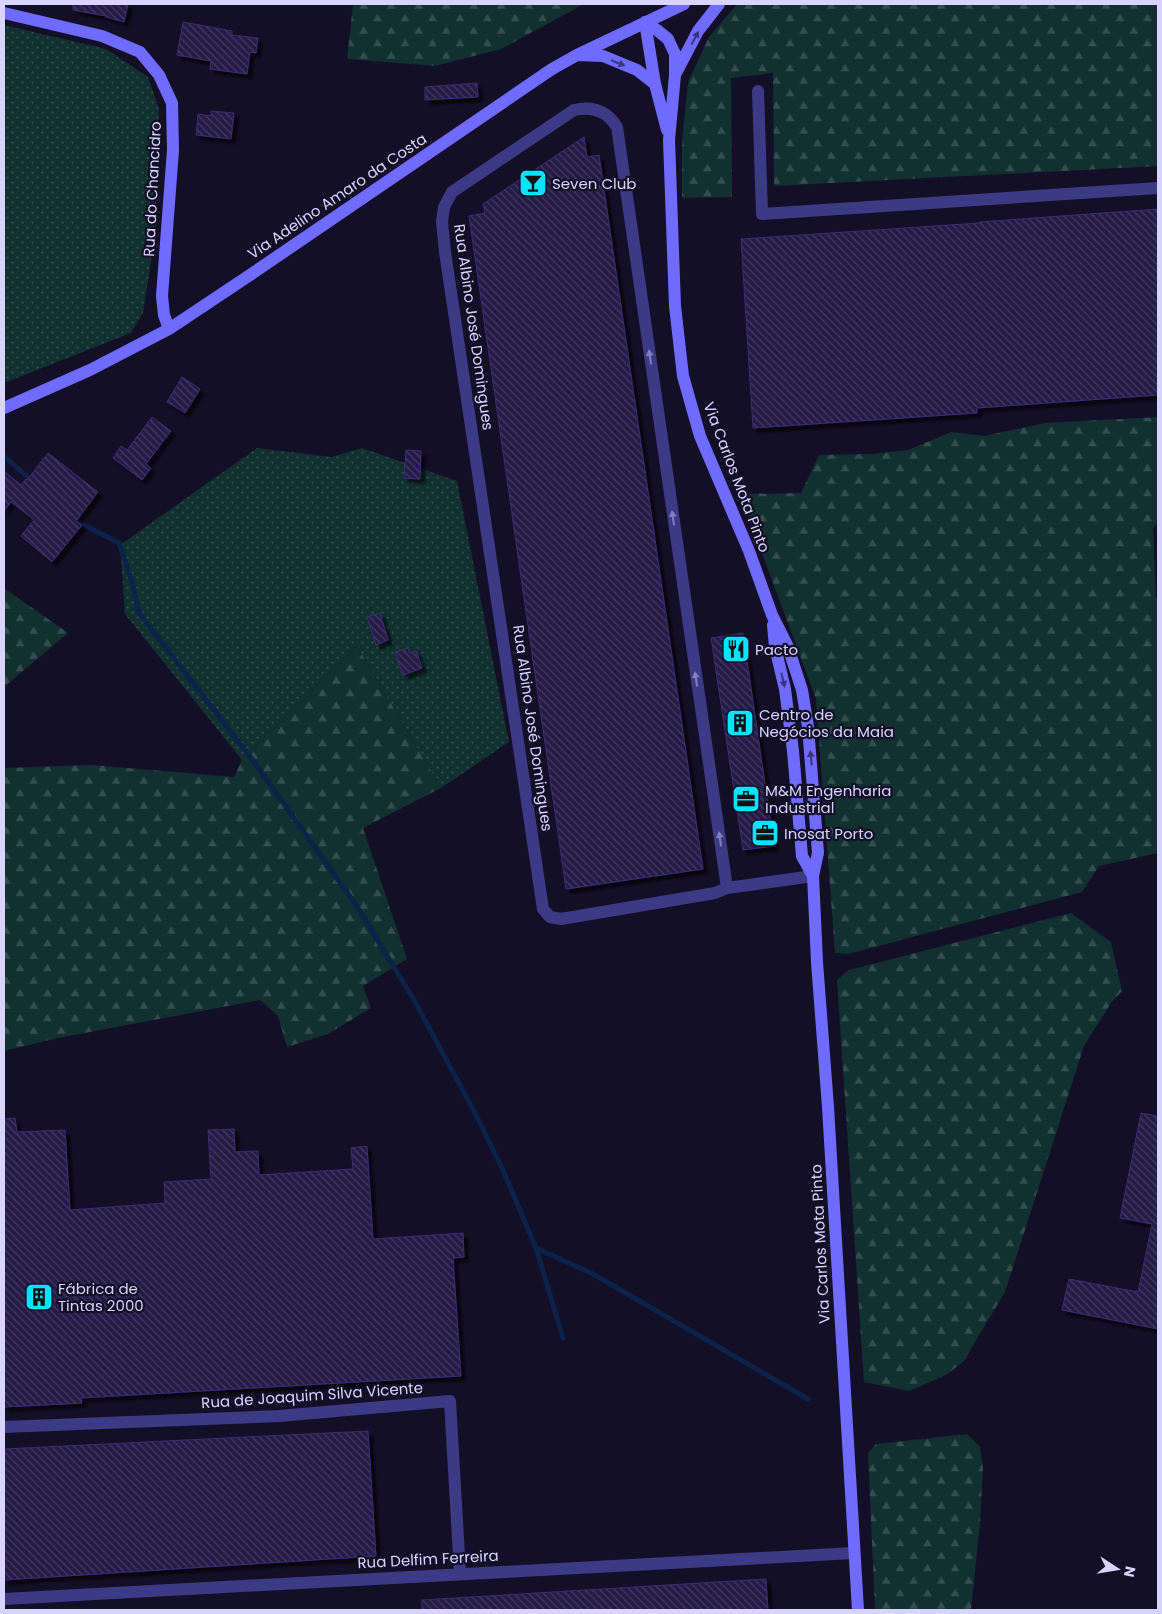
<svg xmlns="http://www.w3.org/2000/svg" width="1162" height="1614" viewBox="0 0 1162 1614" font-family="Poppins,sans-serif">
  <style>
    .grass { fill: url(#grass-dots) }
    .forest { fill: url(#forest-firs) }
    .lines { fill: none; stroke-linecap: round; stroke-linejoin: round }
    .stream { stroke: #0c2248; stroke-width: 5 }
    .building { fill: url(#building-back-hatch); stroke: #3b2d73; filter: url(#shadow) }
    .street { stroke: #3d3a85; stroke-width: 12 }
    .secondary { stroke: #6f6bff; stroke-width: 12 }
    .oneway { fill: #38347d }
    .oneway2 { fill: #837fbc }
    .labels { text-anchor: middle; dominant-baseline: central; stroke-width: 4.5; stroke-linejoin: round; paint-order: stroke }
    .poi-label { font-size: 15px; fill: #d9d4ff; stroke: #130f26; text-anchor: start }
    .street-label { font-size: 15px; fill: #d9d4ff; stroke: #130f26 }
  </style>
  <defs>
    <pattern id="grass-dots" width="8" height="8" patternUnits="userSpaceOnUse" patternTransform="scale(1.25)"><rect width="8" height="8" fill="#12302f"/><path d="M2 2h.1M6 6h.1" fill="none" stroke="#344d4e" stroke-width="1.8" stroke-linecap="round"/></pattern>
    <pattern id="forest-firs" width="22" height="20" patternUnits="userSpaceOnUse" patternTransform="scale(1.25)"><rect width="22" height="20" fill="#12302f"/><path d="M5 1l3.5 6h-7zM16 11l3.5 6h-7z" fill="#344d4e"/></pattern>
    <pattern id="building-back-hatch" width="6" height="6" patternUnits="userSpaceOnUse" patternTransform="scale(1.25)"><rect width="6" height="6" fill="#241b47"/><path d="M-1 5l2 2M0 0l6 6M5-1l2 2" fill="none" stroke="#433b63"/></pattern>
    <filter id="shadow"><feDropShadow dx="4.5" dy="4.5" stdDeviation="1" flood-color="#0009"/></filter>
  </defs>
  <rect width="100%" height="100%" fill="#130f26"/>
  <path class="grass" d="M4 25 106 49 148 77 159 109 156 231 143 313 131 333 4 383Z
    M257 448 332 457 362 448 457 481 509 742 441 788 357 646 242 760 125 614 120 545Z"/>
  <path class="forest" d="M353 4H584L501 49 435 66 347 59Z
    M737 4H1158V166L774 186 773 73 731 78 732 197 682 198V142L688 82 709 37Z
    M1158 417V522L1153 528 1156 598 1158 600V853L1099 866 1082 892 848 954 835 953 816 699 740 494 801 493 819 455 872 454 908 450 951 432 984 436 1045 423Z
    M4 588 68 633 4 687Z
    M357 646 441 788 363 828 407 959 363 986 371 1008 328 1034 287 1047 278 1016 260 1000 58 1038 4 1051V768L92 765 234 777 242 760Z
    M1071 913 1111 942 1122 991 1111 1003 1084 1046 1005 1292 963 1362 946 1375 909 1391 864 1382 837 980 849 970Z
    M967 1434 980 1447 983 1467 980 1524 971 1610H875L868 1453 876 1444Z"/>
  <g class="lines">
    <path class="stream" d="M4 456 32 481
      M72 517 82 524 119 543 132 582 139 613 254 762 356 905 414 1000 475 1113 502 1168 536 1248 593 1274 808 1399
      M536 1248 563 1338"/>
  </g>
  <path class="building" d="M73 4H128L124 22 106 17V16L73 10Z
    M183 22 232 31V35L258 38 256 53 250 52 247 74 210 69 211 61 177 55Z
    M477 83 478 97 425 100V87Z
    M211 111 234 113 231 139 196 135 198 114 211 116Z
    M584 137 587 157 599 155 703 869 566 889 469 216 485 213 483 204Z
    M1158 209V395L977 408V413L753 428 741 239 979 223V222Z
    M182 377 200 389 185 413 167 402Z
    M152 417 171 431 146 464 151 468 142 480 113 458 121 446 127 450Z
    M406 450 421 451 420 479 404 478Z
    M48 453 98 492 76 521 82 525 52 562 21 536 34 520 11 502 4 511V471L21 485 26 479 27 480Z
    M380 613 388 640 376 645 367 617Z
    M743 633 774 846 743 850 711 638Z
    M408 648 410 653 416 651 422 668 403 675 395 652Z
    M1141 1113 1158 1116V1329L1062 1310 1069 1279 1138 1292 1152 1224 1120 1218Z
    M15 1118 17 1132 65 1130 70 1210 165 1203 164 1182 211 1179 208 1130 234 1129 235 1152 258 1151 259 1175 353 1169 351 1148 367 1146 373 1239 463 1233 464 1257 453 1258 461 1376 81 1398 82 1403 4 1407V1119Z
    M368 1431 376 1556 4 1580V1449Z
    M766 1579 768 1610H422V1600Z"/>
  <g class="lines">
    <path class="street" d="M758 91 762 214 1158 188
      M727 888 617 127C607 111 592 106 574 110L452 192 444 207 442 222 445 252 543 909 550 917 561 919 715 893 727 888 813 876
      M4 1427 279 1416 450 1401 460 1573
      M4 1599 854 1553"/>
    <path class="secondary" d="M4 13 102 36 140 52 159 75 172 103 173 150 162 296 164 315 169 329
      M645 22 657 30 668 39 675 54V75L669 140 675 306 683 376 700 436 749 551 772 615 788 647 802 690 808 727 818 853 813 876 817 962 828 1107 858 1610
      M645 22 655 84 667 130
      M577 55 603 56 637 70 655 84
      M676 73 698 31 719 4
      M4 408 90 370 169 329 250 275 552 69 577 55 684 4
      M773 625 775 647 785 689 793 751 802 856 813 876"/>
  </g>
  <defs><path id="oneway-solid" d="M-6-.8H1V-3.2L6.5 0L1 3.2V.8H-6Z" transform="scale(1.25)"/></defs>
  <g class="oneway">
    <use href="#oneway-solid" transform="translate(695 38) rotate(-62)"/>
    <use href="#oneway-solid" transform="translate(618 63) rotate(22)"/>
    <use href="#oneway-solid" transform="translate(783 680) rotate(77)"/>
    <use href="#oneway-solid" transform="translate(811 758) rotate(-96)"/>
  </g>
  <g class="oneway2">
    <use href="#oneway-solid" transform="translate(650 357) rotate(-98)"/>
    <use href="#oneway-solid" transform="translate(673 518) rotate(-98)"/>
    <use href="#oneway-solid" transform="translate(696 679) rotate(-98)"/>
    <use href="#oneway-solid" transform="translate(720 839) rotate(-98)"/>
  </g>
  <defs>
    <symbol id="bar-square" viewBox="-11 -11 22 22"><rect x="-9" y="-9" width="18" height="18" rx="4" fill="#00e5ff" stroke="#130f26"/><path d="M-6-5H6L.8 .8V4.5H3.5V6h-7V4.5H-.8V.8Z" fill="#111"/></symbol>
    <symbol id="restaurant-square" viewBox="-11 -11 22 22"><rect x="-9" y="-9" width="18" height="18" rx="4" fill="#00e5ff" stroke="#130f26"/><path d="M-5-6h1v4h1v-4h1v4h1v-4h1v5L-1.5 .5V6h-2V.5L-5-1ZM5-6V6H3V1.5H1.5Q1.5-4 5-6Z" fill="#111"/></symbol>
    <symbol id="building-square" viewBox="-11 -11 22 22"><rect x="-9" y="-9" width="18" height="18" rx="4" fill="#00e5ff" stroke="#130f26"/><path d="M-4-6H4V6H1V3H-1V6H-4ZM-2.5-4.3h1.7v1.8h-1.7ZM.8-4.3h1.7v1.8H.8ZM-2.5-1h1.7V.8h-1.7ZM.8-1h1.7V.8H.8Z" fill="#111"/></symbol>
    <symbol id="office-square" viewBox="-11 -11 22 22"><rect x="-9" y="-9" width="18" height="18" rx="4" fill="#00e5ff" stroke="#130f26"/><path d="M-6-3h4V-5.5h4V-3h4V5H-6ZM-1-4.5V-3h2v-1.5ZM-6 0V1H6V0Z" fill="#111"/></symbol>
  </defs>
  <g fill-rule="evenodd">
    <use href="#bar-square" x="517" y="167" width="32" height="32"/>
    <use href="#restaurant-square" x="720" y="633" width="32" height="32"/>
    <use href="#building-square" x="724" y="707" width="32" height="32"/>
    <use href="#office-square" x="730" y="783" width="32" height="32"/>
    <use href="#office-square" x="749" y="817" width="32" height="32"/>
    <use href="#building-square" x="23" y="1281" width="32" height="32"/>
  </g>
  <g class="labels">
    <g class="poi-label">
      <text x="552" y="183">Seven Club</text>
      <text x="755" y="649">Pacto</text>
      <text x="759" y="714">Centro de<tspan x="759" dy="17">Negócios da Maia</tspan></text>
      <text x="765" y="790">M&amp;M Engenharia<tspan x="765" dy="17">Industrial</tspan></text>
      <text x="784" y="833">Inosat Porto</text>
      <text x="58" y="1288">Fábrica de<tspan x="58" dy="17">Tintas 2000</tspan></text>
    </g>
    <g class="street-label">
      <text transform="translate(152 189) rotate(-87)">Rua do Chancidro</text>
      <text transform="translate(337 196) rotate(-34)">Via Adelino Amaro da Costa</text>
      <text transform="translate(474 327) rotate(82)">Rua Albino José Domingues</text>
      <text transform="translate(737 477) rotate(69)">Via Carlos Mota Pinto</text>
      <text transform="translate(533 728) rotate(82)">Rua Albino José Domingues</text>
      <text transform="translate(820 1244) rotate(-93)">Via Carlos Mota Pinto</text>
      <text transform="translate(312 1395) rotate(-4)">Rua de Joaquim Silva Vicente</text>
      <text transform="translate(428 1559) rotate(-3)">Rua Delfim Ferreira</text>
    </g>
  </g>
  <rect width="1162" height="1614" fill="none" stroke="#d9d4ff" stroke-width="10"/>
  <g transform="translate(1117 1569) rotate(102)" stroke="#130f26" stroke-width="4" paint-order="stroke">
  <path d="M0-4L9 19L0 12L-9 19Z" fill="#d9d4ff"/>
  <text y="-8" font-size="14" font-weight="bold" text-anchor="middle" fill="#d9d4ff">N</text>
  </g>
</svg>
